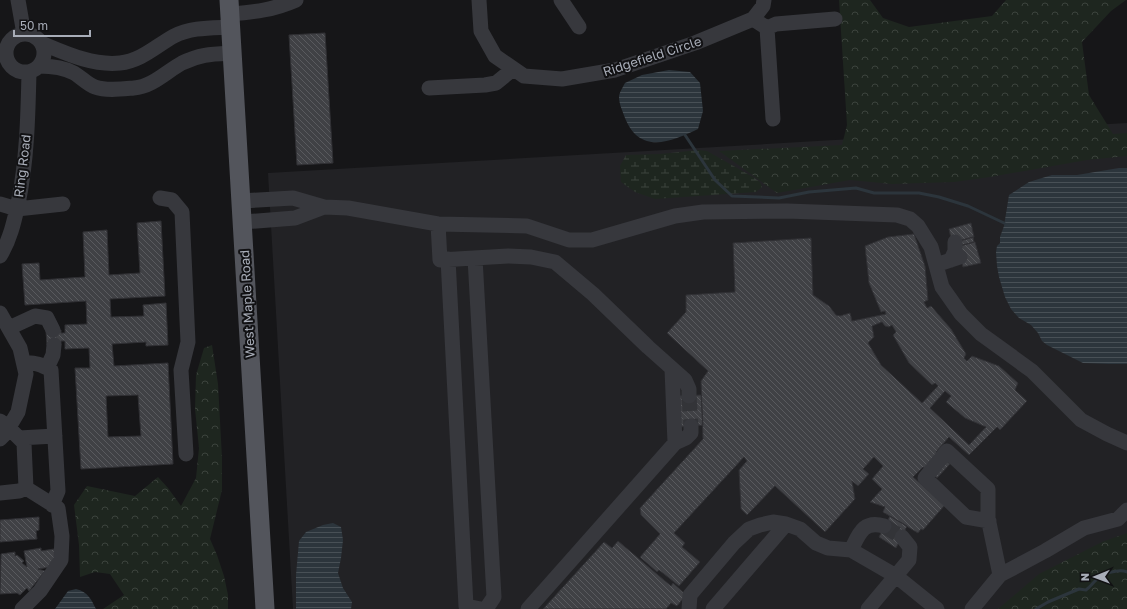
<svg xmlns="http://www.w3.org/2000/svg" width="1127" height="609" viewBox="0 0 1127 609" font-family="'Golos Text',sans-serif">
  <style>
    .built { fill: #222225 }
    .forest { fill: url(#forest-crowns) }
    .wetland { fill: url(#wetland-marsh) }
    .water { fill: url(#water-rules) }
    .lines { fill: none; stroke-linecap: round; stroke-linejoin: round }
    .stream { stroke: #2c353c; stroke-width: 3 }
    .building { fill: url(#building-back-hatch); stroke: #303034; fill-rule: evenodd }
    .minor-tunnel { stroke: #333438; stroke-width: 15; stroke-dasharray: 15 8; stroke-linecap: butt }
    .minor { stroke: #37383d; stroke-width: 15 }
    .major { stroke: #53555c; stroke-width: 19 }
    .labels { text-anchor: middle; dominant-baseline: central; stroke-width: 4; stroke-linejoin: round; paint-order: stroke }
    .street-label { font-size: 13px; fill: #a8adb8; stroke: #111113 }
  </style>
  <defs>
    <pattern id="forest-crowns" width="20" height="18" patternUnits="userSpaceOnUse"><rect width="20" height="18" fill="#1e261f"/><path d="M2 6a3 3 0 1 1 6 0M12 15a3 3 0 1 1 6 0" fill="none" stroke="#3c433d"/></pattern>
    <pattern id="wetland-marsh" width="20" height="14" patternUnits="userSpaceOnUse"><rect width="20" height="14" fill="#1e261f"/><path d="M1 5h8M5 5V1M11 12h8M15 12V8" fill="none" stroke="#3c433d"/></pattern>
    <pattern id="water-rules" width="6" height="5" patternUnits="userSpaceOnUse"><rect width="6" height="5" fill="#2c353c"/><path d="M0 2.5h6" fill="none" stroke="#485056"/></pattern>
    <pattern id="building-back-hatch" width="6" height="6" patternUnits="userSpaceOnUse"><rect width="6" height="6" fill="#404145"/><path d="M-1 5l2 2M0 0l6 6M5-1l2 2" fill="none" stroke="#595a5e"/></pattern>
  </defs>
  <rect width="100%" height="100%" fill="#161618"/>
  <path class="built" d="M1127 123V609H293L268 173Z"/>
  <path class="forest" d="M839 0H870L883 18 909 27 992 16 1006 0H1126L1111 11 1082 42 1089 95 1113 134 1127 133V156L1087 160 990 177 954 182 892 184 850 180 777 193 719 151 842 145 847 125Z
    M212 345 218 384 222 458V490L210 539 217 555 224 576 228 595V609H103L124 595 110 574 95 572 80 577 79 545 74 505 87 486 135 496 158 477 168 488 181 506 196 478 199 448 195 409 196 375 204 348Z
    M1127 533V609H998L1039 574 1102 542Z"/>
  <path class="wetland" d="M699 150 707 151 753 177 760 182 762 187 756 192 655 199 635 192 621 182 620 166 626 155 660 154Z"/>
  <path class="water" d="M669 70 690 72 700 83 703 111 698 129C671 142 640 155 625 118 623 112 619 104 619 97 619 93 623 87 625 83L642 75Z
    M1119 168H1127V364H1109L1083 363 1047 345 1042 341 1038 333 1031 325 1019 318 1011 309 1005 297 999 277 997 266 996 252 997 246 1000 243V237L1004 226 1009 195 1029 182 1052 175H1077Z
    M333 523 341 527 343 540 341 558 338 573 343 588 352 602 351 609H296V575L299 541 306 532 323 525Z
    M76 589C88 592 91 599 96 609H55L68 591Z"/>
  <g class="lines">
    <path class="stream" d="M685 135 715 180 732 196 779 198 809 192 856 188 874 193H919L939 197 968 206 1004 223
      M1036 609 1048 602 1079 589 1086 590C1090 587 1092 584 1095 581 1101 574 1119 568 1127 572"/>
  </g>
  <path class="building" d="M325 33 333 163 297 165 289 35Z
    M161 221 165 296 110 299 111 317 144 316 143 305 166 303 168 345 146 346V342L112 344 114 366 168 363 173 464 81 469 75 368H90L89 348 65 349V341H61V345H47L46 331 61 330V333H65V325L87 324 86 301 25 305 22 264 39 263 40 280 85 277 83 232 107 230 109 275 140 273 137 223ZM138 395 141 436 108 437 106 396Z
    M971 223 974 237 952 243 949 229Z
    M914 234 925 266 928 300 924 302 927 308 931 306 951 329 966 354 964 358 967 361 972 356 999 366 1018 383 1015 390 1027 401 1000 430 997 427 969 455 949 437 936 452 950 464 937 478 923 467 913 477 945 505 923 530 921 529 918 533 883 512 885 507 870 502 882 489 872 479 883 466 874 457 863 469 869 474 858 486 852 481 855 499 825 532 775 486 747 515 741 509 739 470 747 461 744 457 674 533 685 543 682 547 700 562 679 586 659 570 657 572 640 557 660 534 641 515 640 508 703 439 701 381 708 371 667 333 686 312V295L735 292 733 243 811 238 813 295 829 306 836 315 840 316 850 313 852 321 886 314 885 311 881 312 869 283 865 246 888 237ZM882 322 885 326 889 327 892 325 896 332 893 335 909 363 932 385 935 383 938 386 922 403 881 365 868 343 874 337 872 326ZM945 391 951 396 946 402 965 418 986 427 969 445 930 408Z
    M973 237 974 242 960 246 958 241Z
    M975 242 981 263 963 267 958 246Z
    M701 395 703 425 680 427 678 396Z
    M890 516 907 526 896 548 879 537Z
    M39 517V530L36 531 37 539 0 542V520Z
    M618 541 671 586 673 583 686 595 677 606 671 603 666 609H543L604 542 612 548Z
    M41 548V551L54 549 57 566 38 569 45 571 29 591 27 588 20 595 17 593 0 594 1 554 15 552V556L17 555 24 561 22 563 27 567 24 551Z"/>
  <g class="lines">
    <path class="minor-tunnel" d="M689 396 691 426
      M884 526 902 537"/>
    <path class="minor" d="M18 0 24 34
      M479 0 481 31 495 56 524 76 562 79 615 70 695 43 753 19 763 6 764 0
      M561 0 579 27
      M230 14C255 12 273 10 296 0
      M753 19 767 28 773 119
      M767 28 776 24 835 19
      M6 53a19 19 0 1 1 38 0a19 19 0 1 1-38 0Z
      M41 43C65 53 93 66 120 63 141 61 156 46 174 36 191 27 212 28 231 27
      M39 66C51 66 63 67 74 73 81 77 87 84 95 87 106 91 122 89 134 88 152 87 167 71 182 63 200 54 212 54 232 53
      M429 88 485 85 496 83 513 69
      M160 198 172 200 182 212 188 342 181 370 186 454
      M241 201 293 198 324 207
      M0 204 17 209 63 204
      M243 222 295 218 324 207 348 208 438 224 527 226 569 240H592L675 216 703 212 787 211 897 215 910 219 918 226 931 247 942 287 961 314 981 334 1032 371 1081 420 1107 434 1127 443
      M438 224 440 260 508 256 531 257 555 262 593 294 648 347 685 380 689 389V396
      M0 256C10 240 14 222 18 204 27 161 28 116 29 72
      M475 258 494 597 486 609
      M448 259 466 606 481 609
      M951 260 955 251V242
      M936 265 960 257
      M0 313 20 348 26 374 18 412 5 434 0 439
      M9 328 35 316 47 318 53 330
      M24 363C35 362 42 365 51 370L58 491 52 505
      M47 368 53 355 54 345
      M672 369 675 443
      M0 421 9 428 24 443 26 488
      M19 438 55 436
      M0 493 19 491 26 488 58 508 62 536 61 560 40 591 22 609
      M989 521 966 517 925 478 947 451 988 489V518L1000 575
      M851 550C859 534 863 520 884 526
      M528 609 675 443 686 438 691 433V426
      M689 609 690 595 734 543 749 529 760 525 773 522 786 524 800 529 816 543 828 548 851 550 896 576 937 609
      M713 609 786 524
      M868 609 909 560 910 547 902 537
      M972 609 1000 575 1045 551 1084 528 1118 519 1127 510"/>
    <path class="major" d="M229 0 265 609"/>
  </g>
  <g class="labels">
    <g class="street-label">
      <text transform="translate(652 56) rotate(-18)">Ridgefield Circle</text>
      <text transform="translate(22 166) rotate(-83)">Ring Road</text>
      <text transform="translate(247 304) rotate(-93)">West Maple Road</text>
    </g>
  </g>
  <g transform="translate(1095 577) rotate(269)" stroke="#111113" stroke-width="3" paint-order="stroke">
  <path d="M0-3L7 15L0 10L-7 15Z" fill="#a8adb8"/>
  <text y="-6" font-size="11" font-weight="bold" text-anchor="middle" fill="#a8adb8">N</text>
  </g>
  <path d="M14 30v6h76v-6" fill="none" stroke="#a8adb8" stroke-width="2"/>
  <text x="20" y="30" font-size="12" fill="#a8adb8" stroke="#111113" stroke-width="3" paint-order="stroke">50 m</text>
</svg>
